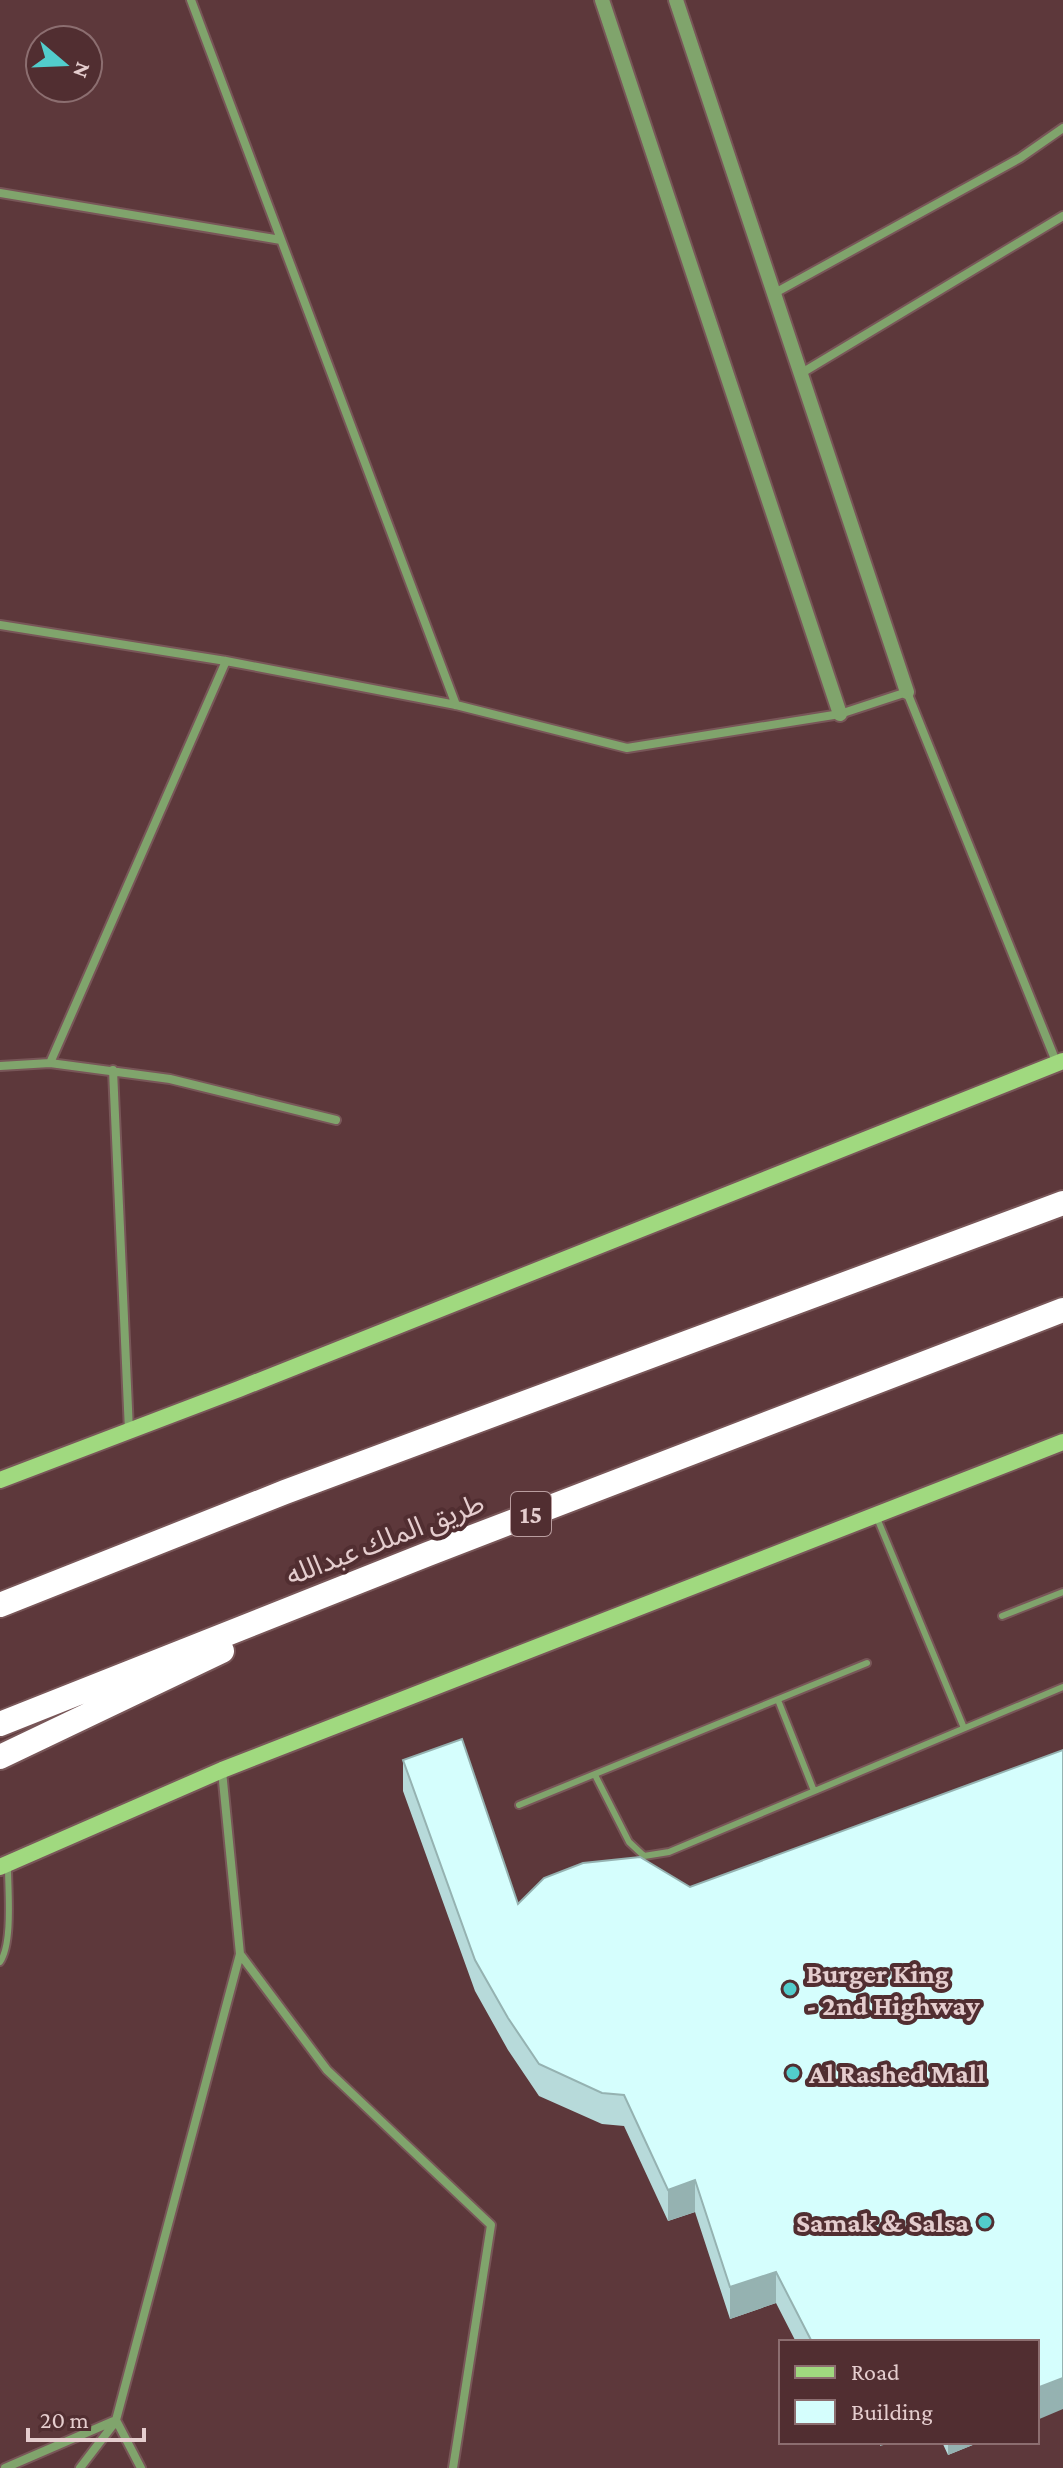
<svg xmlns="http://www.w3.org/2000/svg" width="1063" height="2468" viewBox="0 0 1063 2468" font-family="'Crimson Pro','Noto Sans Arabic',serif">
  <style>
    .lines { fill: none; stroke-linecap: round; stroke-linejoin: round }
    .service-casing { stroke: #785658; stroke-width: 10 }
    .minor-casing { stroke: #785658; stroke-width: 12 }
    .tertiary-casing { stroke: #785658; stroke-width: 18 }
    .secondary-casing { stroke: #785658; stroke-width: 20 }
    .motorway-casing { stroke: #785658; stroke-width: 28 }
    .service { stroke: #80a46c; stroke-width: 6 }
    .minor { stroke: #80a46c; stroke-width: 8 }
    .tertiary { stroke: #80a46c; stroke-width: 14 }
    .secondary { stroke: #a0d97f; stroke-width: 16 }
    .motorway { stroke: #fff; stroke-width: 24 }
    .wall { fill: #b7dada }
    .shaded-wall { fill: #95b2b1 }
    .building { fill: #d5fefd; stroke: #95b2b1; stroke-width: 2 }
    .poi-dot { fill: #52cdcc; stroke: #512e31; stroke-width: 3 }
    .labels { text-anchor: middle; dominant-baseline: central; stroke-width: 8; stroke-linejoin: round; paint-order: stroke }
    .shield { fill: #512e31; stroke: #b99d9f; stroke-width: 2 }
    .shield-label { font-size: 26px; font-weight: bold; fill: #e5cdce }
    .street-label { font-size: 28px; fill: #e5cdce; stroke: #512e31 }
    .poi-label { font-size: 28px; font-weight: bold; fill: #e5cdce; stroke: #512e31; text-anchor: start }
  </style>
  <rect width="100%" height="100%" fill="#5d383b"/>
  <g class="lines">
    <defs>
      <path id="service" d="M877 1518 964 1728
        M1002 1616 1063 1592
        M778 1700 814 1791
        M595 1775 629 1842 644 1856 669 1852 1063 1687
        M519 1805 867 1663
        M0 1962C13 1943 8 1891 8 1867"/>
      <path id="minor" d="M191 0 456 705
        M0 193 281 240
        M773 294 1020 158 1063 128
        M800 374 1063 216
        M0 625 226 661 456 705 627 748 840 714 907 692 1057 1064
        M226 661 50 1063 170 1079 336 1120
        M0 1066 50 1063
        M113 1070 129 1431
        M222 1771 240 1954 327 2070 491 2225 453 2468
        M5 2468 116 2420
        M80 2468 116 2421
        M141 2468 116 2420 240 1954"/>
      <path id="tertiary" d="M602 0 840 714
        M676 0 907 692"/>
      <path id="secondary" d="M0 1480 239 1389 1063 1061
        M0 1867 222 1770 1063 1442"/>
      <path id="motorway" d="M0 1605 285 1492 1063 1203
        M0 1724 428 1554 1063 1310
        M0 1757 222 1651"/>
    </defs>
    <use href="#service" class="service-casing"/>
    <use href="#minor" class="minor-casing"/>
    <use href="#tertiary" class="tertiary-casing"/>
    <use href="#secondary" class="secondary-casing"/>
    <use href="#motorway" class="motorway-casing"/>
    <use href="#service" class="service"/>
    <use href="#minor" class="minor"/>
    <use href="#tertiary" class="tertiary"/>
    <use href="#secondary" class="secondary"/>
    <use href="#motorway" class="motorway"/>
  </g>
  <path class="wall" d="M403 1760 518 1904 1037 2342H796L776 2303 730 2319 695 2212 668 2221 624 2126 602 2124 539 2096 508 2050 475 1991 403 1791Z
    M942 2442H980L948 2455Z"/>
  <path class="shaded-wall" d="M695 2180V2212L668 2221V2190Z
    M776 2272V2303L730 2319V2287Z
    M1063 2378V2409L1037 2420V2388Z
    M880 2442H894L880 2446Z
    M948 2442H980L948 2455Z"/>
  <path class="building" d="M462 1739 518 1904 544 1878 583 1863 640 1857 690 1887 1063 1750V2378L1037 2388V2342H812L776 2272 730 2287 695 2180 668 2190 624 2095 602 2093 539 2064 508 2018 475 1960 403 1760Z"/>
  <g class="poi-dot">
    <circle cx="790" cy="1989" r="8"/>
    <circle cx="793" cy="2073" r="8"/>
    <circle cx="985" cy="2222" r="8"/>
  </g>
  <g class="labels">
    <rect class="shield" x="511" y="1492" width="40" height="44" rx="6"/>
    <g class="shield-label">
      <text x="531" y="1514">15</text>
    </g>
    <g class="street-label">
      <text transform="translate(385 1539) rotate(-21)">طريق الملك عبدالله</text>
    </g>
    <g class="poi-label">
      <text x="806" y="1973">Burger King<tspan x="806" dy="32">- 2nd Highway</tspan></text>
      <text x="809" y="2073">Al Rashed Mall</text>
      <text x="969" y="2222" text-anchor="end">Samak &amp; Salsa</text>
    </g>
  </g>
  <rect x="779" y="2340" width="260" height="104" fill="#512e31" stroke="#8c6e70" stroke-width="2"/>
  <rect x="795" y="2366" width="40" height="12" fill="#a0d97f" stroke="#8c6e70" stroke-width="2"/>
  <text x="851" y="2380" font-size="24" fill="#e5cdce">Road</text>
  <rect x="795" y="2400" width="40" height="24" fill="#d5fefd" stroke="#8c6e70" stroke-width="2"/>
  <text x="851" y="2420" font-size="24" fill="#e5cdce">Building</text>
  <g transform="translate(64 64) rotate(109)"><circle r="38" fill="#512e31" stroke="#8c6e70" stroke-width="2"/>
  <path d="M0-6L14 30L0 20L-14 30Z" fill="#52cdcc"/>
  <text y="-12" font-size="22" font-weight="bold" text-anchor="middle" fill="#e5cdce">N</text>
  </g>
  <path d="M28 2428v12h116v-12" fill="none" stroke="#e5cdce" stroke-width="4"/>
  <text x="40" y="2428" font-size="24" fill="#e5cdce" stroke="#512e31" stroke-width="6" paint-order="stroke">20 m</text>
</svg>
